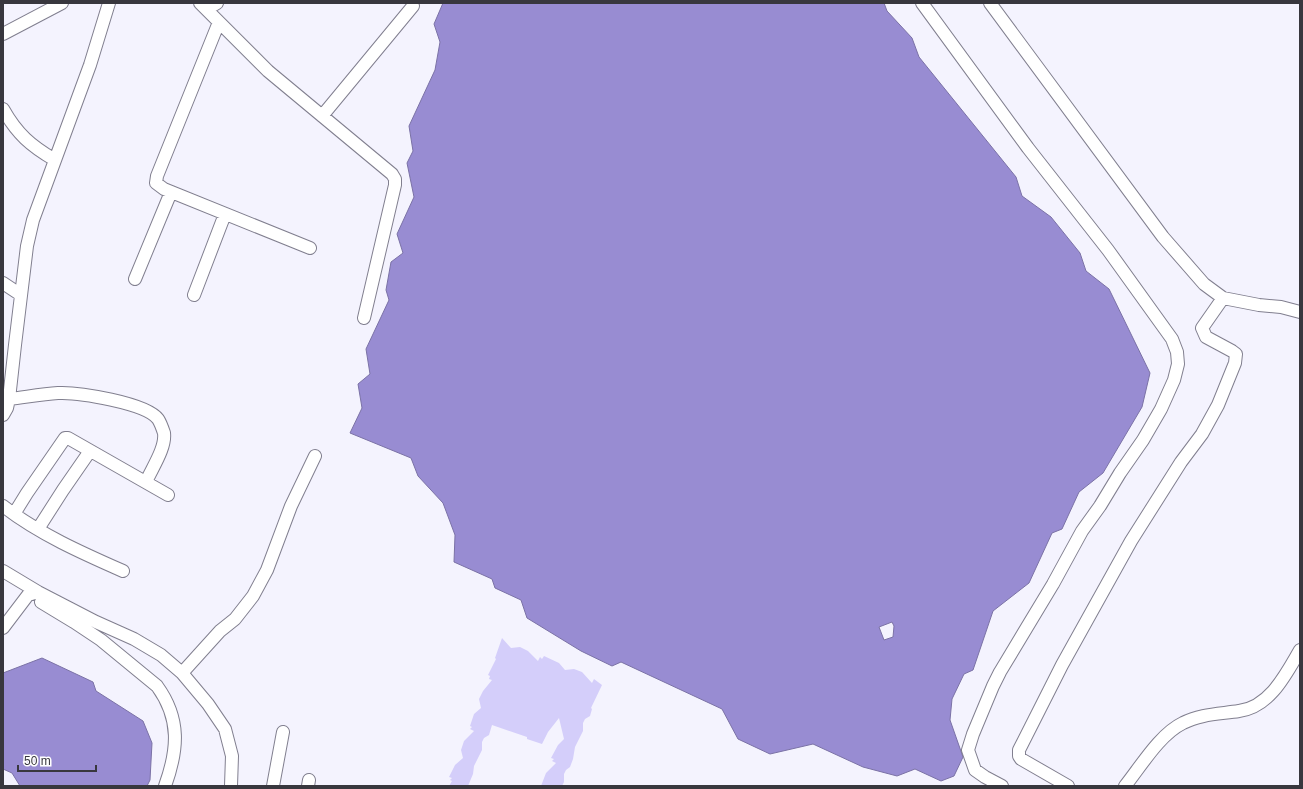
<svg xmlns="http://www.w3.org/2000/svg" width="1303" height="789" viewBox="0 0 1303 789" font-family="Arial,sans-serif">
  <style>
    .water { fill: #988cd2; stroke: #7b72a6; fill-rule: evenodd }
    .building { fill: #d4cefa }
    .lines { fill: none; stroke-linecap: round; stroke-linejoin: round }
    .minor-casing { stroke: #817f8f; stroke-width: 14 }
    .minor { stroke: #fff; stroke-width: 12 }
  </style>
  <rect width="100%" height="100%" fill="#f4f3fe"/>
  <path class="water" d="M443 3H884L887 11 912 38 919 57 1016 177 1022 196 1051 217 1080 253 1086 271 1109 289 1150 373 1142 407 1103 473 1079 492 1062 529 1052 533 1029 583 993 611 973 670 964 674 952 699 950 720 963 757 954 776 941 781 915 769 897 776 863 767 813 744 770 754 738 739 722 709 621 662 612 666 581 651 527 618 521 600 495 588 492 579 454 562 455 535 443 503 418 476 411 458 350 433 362 408 358 384 370 374 366 349 389 300 386 290 391 262 403 253 397 234 414 197 407 163 413 151 409 126 435 70 440 42 434 24ZM892 622 894 626 893 637 884 640 879 627Z
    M42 658 93 682 96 691 143 721 152 743 150 780 147 786H20L12 773 3 769V673Z"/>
  <path class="building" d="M502 638 511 648 520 647 528 651 538 661 540 657 542 659 544 656 559 663 565 670 574 669 582 672 592 683 594 679 602 685 591 708 592 709 590 716 585 719 583 723V731L575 747 573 759 570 767 566 770 564 774V782L562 786H541L546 773 556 763 552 761 554 759 551 758 558 745 564 739 559 718 548 732 542 744 527 739V737L492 725 489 735 484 738 482 742V750L474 766 473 774 468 786H449L452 781 450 780 452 778 449 777 455 765 463 758 461 750 464 741 474 731 470 729 472 727 470 726 474 714 481 708 479 699 483 691 492 680 489 679 490 676 488 675 496 659 495 658Z"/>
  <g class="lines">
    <defs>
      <path id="minor" d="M200 3 268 71 392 174 395 179V185L364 318
        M922 3 1028 148 1108 250 1172 339 1177 352 1178 364 1174 380 1161 409 1143 440 1120 473 1100 506 1082 531 1053 584 1000 672 993 686 973 734 968 750 975 770 985 777 1002 786
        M990 3 1163 237 1204 284 1223 298 1202 328 1206 337 1232 351 1236 354 1235 363 1218 405 1202 434 1181 462 1131 541 1062 665 1019 750V756L1021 759 1068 786
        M207 9 217 3
        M219 22 157 176 156 183 164 189 310 248
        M3 34 62 3
        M3 109C17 134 31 146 55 160
        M322 116 413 6
        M135 279 171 192
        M3 283 21 295
        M194 295 225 214
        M1223 298 1259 305 1281 307 1300 312
        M9 399C26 397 42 394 58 393 78 392 146 403 158 419 160 422 163 430 164 433 166 448 152 468 146 482
        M3 415 7 408 9 399 15 345 27 246 33 220 90 65 109 3
        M3 506C39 534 82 553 123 571
        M14 514 27 493 65 438H68L168 495
        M38 529 63 490 90 451
        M3 571 38 592 96 622 134 639 161 655 182 673 208 704 225 729 232 756 231 786
        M41 602 74 622 101 640 157 686C181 719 178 750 165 786
        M3 628 28 595 38 592
        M182 673 220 631 235 619 253 596 267 570 291 506 315 456
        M273 786 283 732
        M308 786 309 780
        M1125 786C1141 766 1160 734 1183 723 1200 714 1220 714 1239 711 1270 707 1286 674 1300 650"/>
    </defs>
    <use href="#minor" class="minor-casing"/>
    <use href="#minor" class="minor"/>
  </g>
  <rect width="1303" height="789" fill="none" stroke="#38373e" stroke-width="8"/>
  <path d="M18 765v6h78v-6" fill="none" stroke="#38373e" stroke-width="2"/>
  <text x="24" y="765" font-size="12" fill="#38373e" stroke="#ffffff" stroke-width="3" paint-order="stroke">50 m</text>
</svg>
